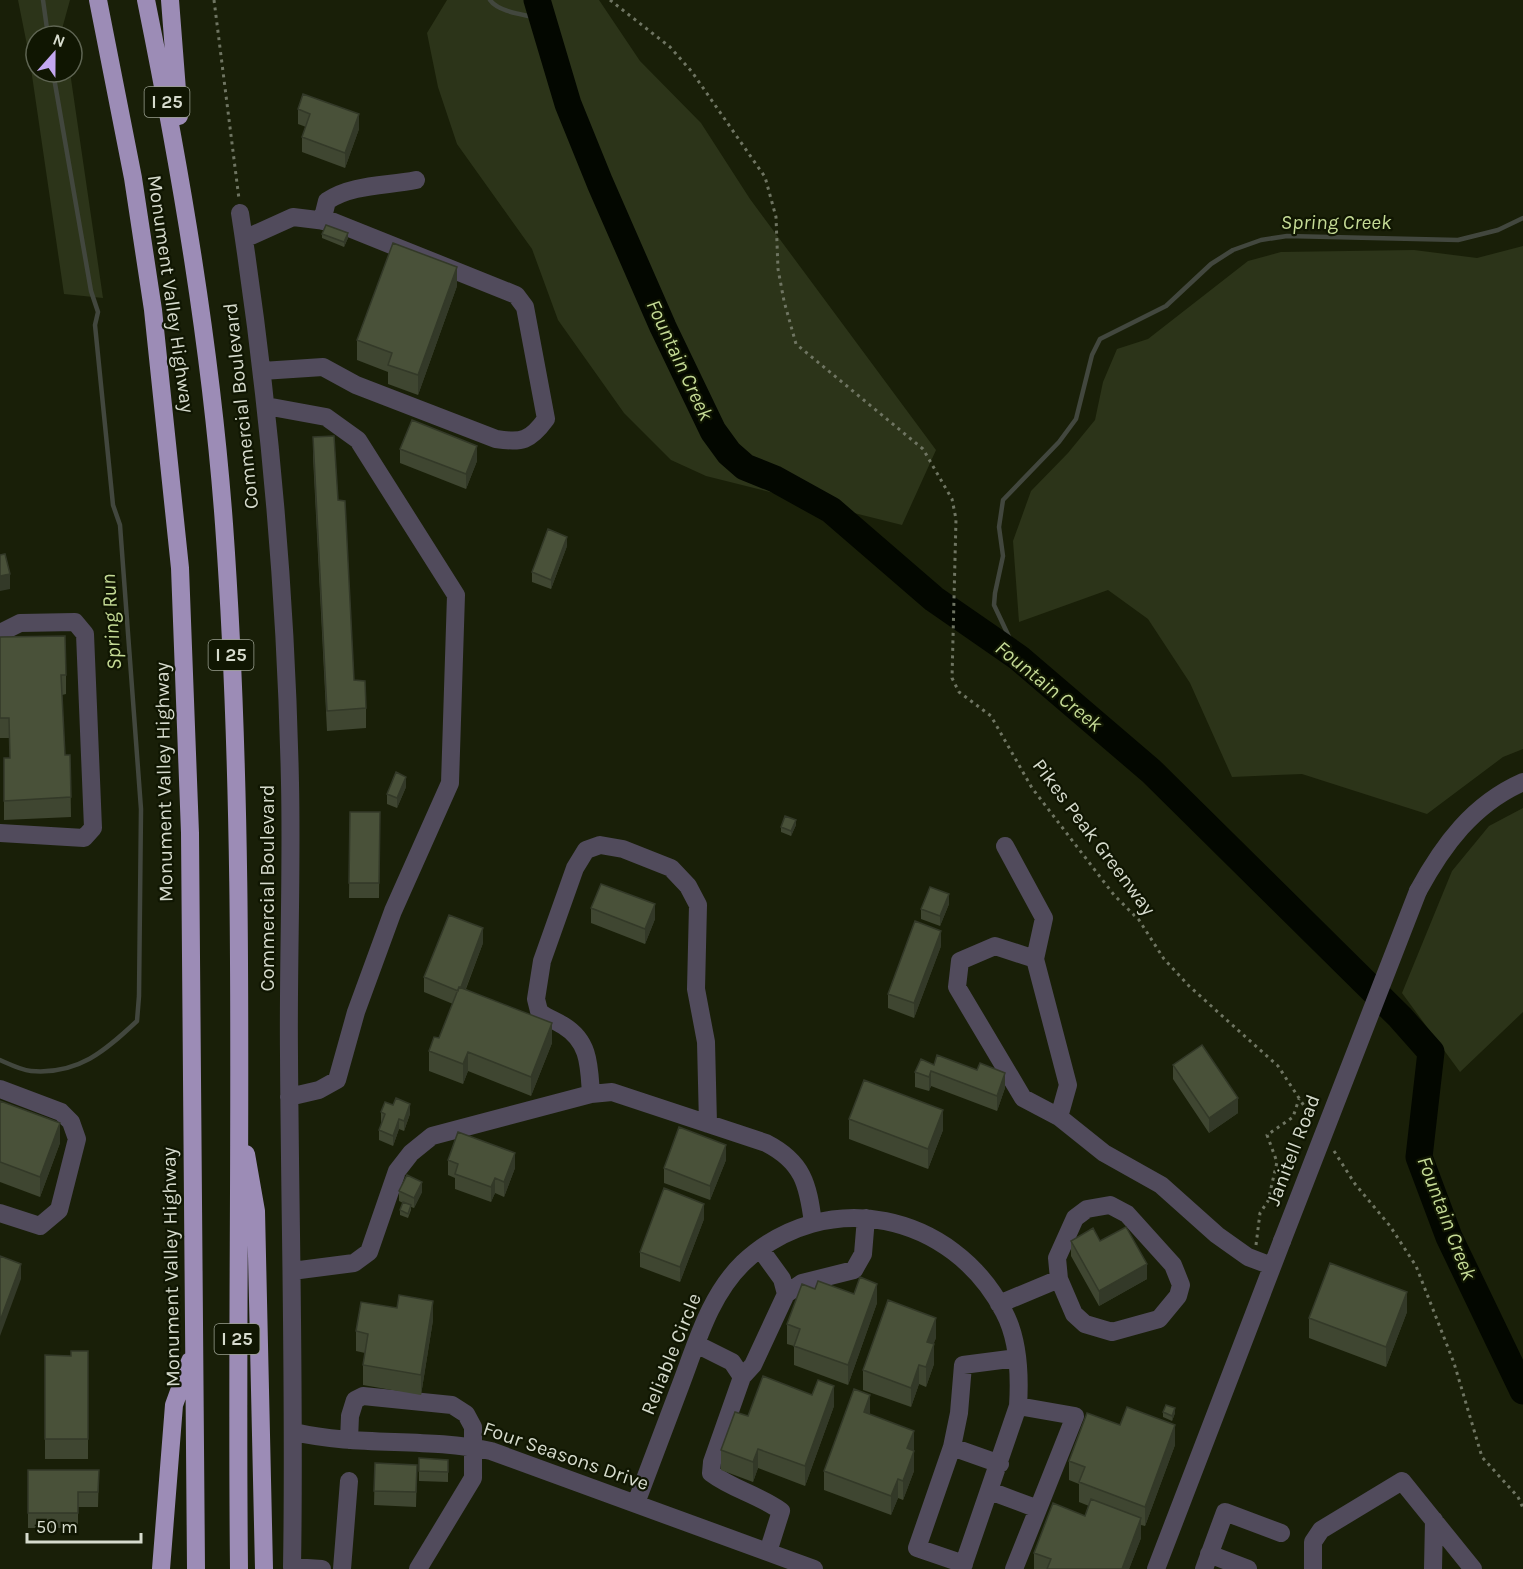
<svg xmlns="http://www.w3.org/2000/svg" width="1523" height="1569" viewBox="0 0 1523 1569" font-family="Karla,sans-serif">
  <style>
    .green { fill: #2c3419 }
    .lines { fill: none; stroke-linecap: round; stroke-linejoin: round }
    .stream { stroke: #42473e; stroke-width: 4.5 }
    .river { stroke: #030700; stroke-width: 27 }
    .path { stroke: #6f7562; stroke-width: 3; stroke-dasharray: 3 4.5; stroke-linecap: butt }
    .minor { stroke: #514b5c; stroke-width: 18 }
    .highway { stroke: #9c8cb6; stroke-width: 18 }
    .minor-bridge { stroke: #514b5c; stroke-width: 18 }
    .wall { fill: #3f4631 }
    .shaded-wall { fill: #333928 }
    .building { fill: #495139; stroke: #333928; stroke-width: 1.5 }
    .labels { text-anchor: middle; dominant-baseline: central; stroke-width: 4.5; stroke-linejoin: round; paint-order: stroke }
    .shield { fill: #101602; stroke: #9ba090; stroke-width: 1.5 }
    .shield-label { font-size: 18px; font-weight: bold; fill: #d6dbcd }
    .street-label { font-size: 20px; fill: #d6dbcd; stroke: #101602 }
    .water-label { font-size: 21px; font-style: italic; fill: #c4da95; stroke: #101602 }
  </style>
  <rect width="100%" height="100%" fill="#191f08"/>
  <path class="green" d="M18 0H70L62 29 64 36H36V72H70L103 298 64 294 29 55Z
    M447 0H599L640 61 701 123 750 199 936 450 902 525 706 476 671 460 624 413 558 320 532 249 457 144 438 87 427 33Z
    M1523 246V749L1503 757 1427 814 1302 774 1232 777 1190 683 1148 619 1108 590 1019 622 1013 541 1031 491 1068 453 1095 420 1103 382 1117 349 1148 339 1248 261 1281 252 1414 250 1477 258Z
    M1523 808V1012L1460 1072 1402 993 1452 871 1489 826Z"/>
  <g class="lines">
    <path class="stream" d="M43 0 48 36
      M490 0C499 13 528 15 542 19
      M1019 658 994 605 995 593 1003 556 999 527 1003 500 1059 442 1076 419 1092 355 1100 339 1166 306 1211 264 1233 250 1261 240 1287 236 1458 240 1498 230 1523 218
      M0 1060C9 1064 21 1070 31 1071 78 1075 105 1051 137 1021L139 996 141 809 120 525 113 505 95 325 98 312 91 291 53 72"/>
    <path class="river" d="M537 0 568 104 600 183 663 327 713 431 729 453 745 467 775 479 831 510 934 599 1019 658 1151 771 1400 1017 1431 1052 1419 1157 1449 1237 1523 1391"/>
    <path class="path" d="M214 0 239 199
      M610 0 670 47 692 72 765 177 776 217 778 269 784 301 796 344 923 449 952 499 956 519 952 678 959 692 991 716 1032 788 1114 895 1139 920 1164 959 1189 986 1278 1066 1312 1118
      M1334 1151 1355 1184 1390 1226 1416 1266 1454 1363 1482 1457 1518 1497 1523 1508
      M1256 1245 1260 1213 1268 1201 1277 1162 1267 1135 1293 1117 1299 1099"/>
    <path class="minor" d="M240 213C269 401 286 592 290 783 292 874 288 965 289 1056 290 1226 295 1396 292 1567L322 1569
      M322 221 327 201C352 184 387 186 416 180
      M244 239 293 217 334 222 516 295 525 307 546 419C530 441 522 443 496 439L356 385 323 367 262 371
      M266 406 326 417 358 440 456 595 450 783 393 911 356 1012 337 1080 319 1090 289 1097
      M0 633 20 623 75 622 85 634 93 828 84 838 0 833
      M1005 846 1044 918 1035 959
      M1418 891C1443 845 1473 804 1523 782
      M0 1089 61 1112 71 1122 77 1139 59 1210 40 1226 0 1213
      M591 1094C589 1067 590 1042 564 1026 555 1020 546 1018 539 1011L536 999 542 961 575 868 586 850 600 845 623 849 671 868 688 886 698 905 696 989 706 1042 708 1124
      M1059 1117 1068 1085 1035 959 995 946 960 961 957 987 1023 1098 1059 1117 1104 1153 1161 1185 1217 1235 1248 1257 1272 1266
      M292 1271 354 1263 369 1252 397 1171 411 1153 432 1136 591 1094 612 1092 766 1143C803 1162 808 1184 813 1223
      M786 1294 802 1283 854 1270 863 1254 866 1218
      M999 1304 1059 1279 1074 1314 1085 1324 1112 1332 1159 1319 1178 1296 1181 1285 1173 1265 1127 1214 1110 1205 1087 1209 1075 1218 1057 1258 1059 1279
      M696 1344 732 1362 742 1377 712 1462 711 1473C732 1489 759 1495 781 1511L768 1552
      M742 1377 753 1365 786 1294 782 1279 761 1250
      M1018 1406 1075 1416 1038 1509
      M294 1432C359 1447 426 1437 491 1451L814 1569
      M349 1440 350 1416 355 1400 363 1396 452 1405 466 1414 473 1427V1478L418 1569
      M952 1447 959 1413 963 1365 1017 1358
      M990 1491 1038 1509 1014 1569
      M636 1503C651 1463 666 1423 681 1384 697 1342 710 1295 743 1263 826 1185 953 1213 1004 1312 1019 1340 1020 1375 1018 1406L962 1569
      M1209 1554 1248 1569
      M964 1564 917 1548 952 1447 1000 1464
      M342 1569 349 1481
      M1156 1569 1282 1241
      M1204 1569 1225 1512 1281 1533
      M1313 1569V1542L1321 1530 1402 1481 1473 1569
      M1433 1569 1434 1520"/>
    <path class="highway" d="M98 0 133 178 153 310 180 568 190 833 196 1569
      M146 0C181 173 211 348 224 524 249 872 235 1221 239 1569
      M170 0 179 116
      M246 1154 256 1211 264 1569
      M161 1569 174 1405 190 1361"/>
    <path class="minor-bridge" d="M1282 1241 1418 891"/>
  </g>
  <path class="wall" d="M298 109 359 129 345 168 302 152V137L306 127 298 124Z
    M322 234 348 238 344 247 322 238Z
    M457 286 418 395 388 384V372L357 360V340Z
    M313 437 338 500 354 680 366 708V728L327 731 313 457Z
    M400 449 477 461 466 489 400 463Z
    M567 546 551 589 532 582V572Z
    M0 637 66 675V694L62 695 65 755H70L71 817 4 820V758H10L9 738H0Z
    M406 787 397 808 387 804V794Z
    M350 812H380L379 898H349Z
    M796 825 791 836 781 832V827Z
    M949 904 940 926 921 919V909Z
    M591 908 655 919 645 944 591 923Z
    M483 943 466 989 552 1043 531 1096 468 1071 463 1084 429 1071V1051L439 1038 453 1004 424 992V977Z
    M941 946 914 1018 888 1008V994Z
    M934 1065 1005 1088 997 1111 931 1086 929 1091 915 1087V1072Z
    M1173 1065 1238 1113 1209 1133 1173 1079Z
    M0 1101 60 1143 40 1197 0 1182Z
    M381 1112 410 1114 404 1131 399 1129 393 1146 379 1140V1130L382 1123 381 1122Z
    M849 1119 943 1130 928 1169 849 1139Z
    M448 1160 515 1168 504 1197 495 1193 491 1202 455 1189V1178L448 1175Z
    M726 1160 710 1200 664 1183V1168Z
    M399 1191 422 1192 414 1208 411 1207V1210L408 1218 400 1215V1210L403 1203 399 1201Z
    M704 1219 680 1282 640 1267V1252Z
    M1071 1241 1147 1279 1099 1306 1071 1256Z
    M815 1289 877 1303 848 1385 794 1365V1346L787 1344V1324Z
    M1407 1312 1386 1367 1309 1338V1318Z
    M433 1320 421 1395 363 1385V1365L365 1353 356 1351V1331Z
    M936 1338 933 1344 934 1364 926 1387 919 1384 911 1407 863 1390V1370Z
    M88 1351V1459H45V1355L71 1356Z
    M812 1395 834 1406 805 1486 758 1468 753 1482 721 1470V1450L748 1416Z
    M1163 1412 1175 1413 1172 1421 1163 1417Z
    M870 1414 914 1451V1471L903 1500 898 1498 891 1515 824 1490V1471Z
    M1175 1445 1145 1526 1141 1525V1538L1129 1569H1034V1553L1085 1516 1089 1506 1079 1502V1484L1069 1480V1461Z
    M419 1458 448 1460V1482L419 1481Z
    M375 1463 417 1465 416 1507 374 1505Z
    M28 1470H99L98 1507H78V1528H28Z"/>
  <path class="shaded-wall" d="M359 114V129L345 168V153Z
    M348 233V238L344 247V242Z
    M457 267V286L418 395V375Z
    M477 446V461L466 489V474Z
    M567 537V546L551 589V580Z
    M10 574V589L0 591V576Z
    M406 777V787L397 808V798Z
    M796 820V825L791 836V831Z
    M949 894V904L940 926V916Z
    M655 904V919L645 944V929Z
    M483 928V943L459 1006V992Z
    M941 931V946L914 1018V1003Z
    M552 1023V1043L531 1096V1077Z
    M468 1052V1071L463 1084V1064Z
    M931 1071V1086L929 1091V1077Z
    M1005 1073V1088L997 1111V1096Z
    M1238 1098V1113L1209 1133V1118Z
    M410 1104V1114L404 1131V1121Z
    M943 1110V1130L928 1169V1149Z
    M399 1119V1129L393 1146V1136Z
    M60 1123V1143L40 1197V1177Z
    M726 1145V1160L710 1200V1186Z
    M515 1153V1168L504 1197V1182Z
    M495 1178V1193L491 1202V1187Z
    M422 1182V1192L414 1208V1198Z
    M704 1204V1219L680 1282V1267Z
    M21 1264V1279L0 1336V1321Z
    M1147 1264V1279L1099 1306V1291Z
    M877 1284V1303L848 1385V1365Z
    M1407 1292V1312L1386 1367V1347Z
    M433 1301V1320L421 1395V1375Z
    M936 1318V1338L927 1361V1342Z
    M934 1344V1364L926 1387V1367Z
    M919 1365V1384L911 1407V1388Z
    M834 1386V1406L805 1486V1466Z
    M870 1395V1414L864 1412Z
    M1175 1408V1413L1172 1421V1416Z
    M1175 1425V1445L1145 1526V1507Z
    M914 1431V1450L907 1468V1448Z
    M758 1449V1468L753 1482V1462Z
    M914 1451V1471L903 1500V1481Z
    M898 1479V1498L891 1515V1496Z
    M1141 1518V1538L1129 1569H1122Z"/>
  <path class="building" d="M303 94 359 114 345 153 302 137 310 114 298 109Z
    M326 225 348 233 344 242 322 234Z
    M393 243 457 267 418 375 388 365 392 353 357 340Z
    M412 420 477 446 466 474 400 449Z
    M334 436 338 500 345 501 354 680 365 681 366 708 327 711 313 437Z
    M548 529 567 537 551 580 532 572Z
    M5 554 10 574 0 576V555Z
    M65 636 66 675H61L65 755H70L71 797 4 801V758H10L9 718H0V637Z
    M396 772 406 777 397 798 387 794Z
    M350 812H380L379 883H349Z
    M785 816 796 820 791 831 781 827Z
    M601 884 655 904 645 929 591 908Z
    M930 887 949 894 940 916 921 909Z
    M449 915 483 928 461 987H459L458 991 424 977Z
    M915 921 941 931 914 1003 888 994Z
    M459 987 552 1023 531 1077 468 1052 463 1064 429 1051 434 1037 439 1038Z
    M1202 1045 1238 1098 1209 1118 1173 1065Z
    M937 1055 977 1070 980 1063 1005 1073 997 1096 931 1071 929 1077 915 1072 921 1059 934 1065Z
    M864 1080 943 1110 928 1149 849 1119Z
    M396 1098 410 1104 404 1121 399 1119 393 1136 379 1130 385 1114 381 1112 385 1102 393 1105Z
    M0 1101 60 1123 40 1177 0 1162Z
    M679 1127 726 1145 710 1186 664 1168Z
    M458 1132 515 1153 504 1182 495 1178 491 1187 455 1174 458 1164 448 1160Z
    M407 1175 422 1182 414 1198 399 1191Z
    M664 1188 704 1204 680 1267 640 1252Z
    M403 1202 411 1205 408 1214 400 1210Z
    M1126 1227 1147 1264 1099 1291 1071 1241 1093 1228 1100 1241Z
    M0 1256 21 1264 0 1321Z
    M1330 1263 1407 1292 1386 1347 1309 1318Z
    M860 1277 877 1284 848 1365 794 1346 800 1329 787 1324 802 1284 815 1289 818 1281 854 1294Z
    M399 1295 433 1301 421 1375 363 1365 368 1334 356 1331 361 1302 397 1308Z
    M888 1300 936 1318 927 1342 934 1344 926 1367 919 1365 911 1388 863 1370Z
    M71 1351H88V1439H45V1355L71 1356Z
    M763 1376 812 1395 818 1380 834 1386 805 1466 758 1449 753 1462 721 1450 735 1412 748 1416Z
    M854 1389 870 1395 864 1412 914 1431 907 1448 914 1451 903 1481 898 1479 891 1496 824 1471Z
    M1166 1405 1175 1408 1172 1416 1163 1412Z
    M1127 1407 1175 1425 1145 1507 1079 1482 1085 1467 1069 1461 1087 1413 1120 1425Z
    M419 1458 448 1460V1472L419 1471Z
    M375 1463 417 1465 416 1492 374 1491Z
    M28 1470H99L98 1492H78V1513H28Z
    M1091 1499 1141 1518 1122 1569H1047L1051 1559 1034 1553 1053 1503 1085 1516Z"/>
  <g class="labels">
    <g class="shield">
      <rect x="144.5" y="87" width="45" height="30" rx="4.5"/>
      <rect x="208.5" y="640" width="45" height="30" rx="4.5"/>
      <rect x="214.5" y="1324" width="45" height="30" rx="4.5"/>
    </g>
    <g class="shield-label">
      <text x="167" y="102">I 25</text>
      <text x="231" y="655">I 25</text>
      <text x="237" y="1339">I 25</text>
    </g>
    <g class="street-label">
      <text transform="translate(171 294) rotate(82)">Monument Valley Highway</text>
      <text transform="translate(241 406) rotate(-96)">Commercial Boulevard</text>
      <text transform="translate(164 782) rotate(-91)">Monument Valley Highway</text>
      <text transform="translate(1094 837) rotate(53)">Pikes Peak Greenway</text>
      <text transform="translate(267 888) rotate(-90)">Commercial Boulevard</text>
      <text transform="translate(1293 1150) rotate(-69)">Janitell Road</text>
      <text transform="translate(171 1267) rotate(-91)">Monument Valley Highway</text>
      <text transform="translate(671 1354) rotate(-68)">Reliable Circle</text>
      <text transform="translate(566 1456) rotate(19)">Four Seasons Drive</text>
    </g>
    <g class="water-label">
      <text x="1336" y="222">Spring Creek</text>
      <text transform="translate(680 360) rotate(65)">Fountain Creek</text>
      <text transform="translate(111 622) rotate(-94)">Spring Run</text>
      <text transform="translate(1049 686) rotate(39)">Fountain Creek</text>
      <text transform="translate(1447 1218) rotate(69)">Fountain Creek</text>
    </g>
  </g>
  <g transform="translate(54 54) rotate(21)"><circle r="28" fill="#101602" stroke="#5f6553" stroke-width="1.5"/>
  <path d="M0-4.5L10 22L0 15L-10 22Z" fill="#c4a7f1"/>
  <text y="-9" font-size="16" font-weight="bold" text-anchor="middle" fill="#d6dbcd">N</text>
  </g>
  <path d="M27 1533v9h114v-9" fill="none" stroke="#d6dbcd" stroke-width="3"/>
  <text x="36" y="1533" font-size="18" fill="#d6dbcd" stroke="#101602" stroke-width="4.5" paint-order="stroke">50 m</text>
</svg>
